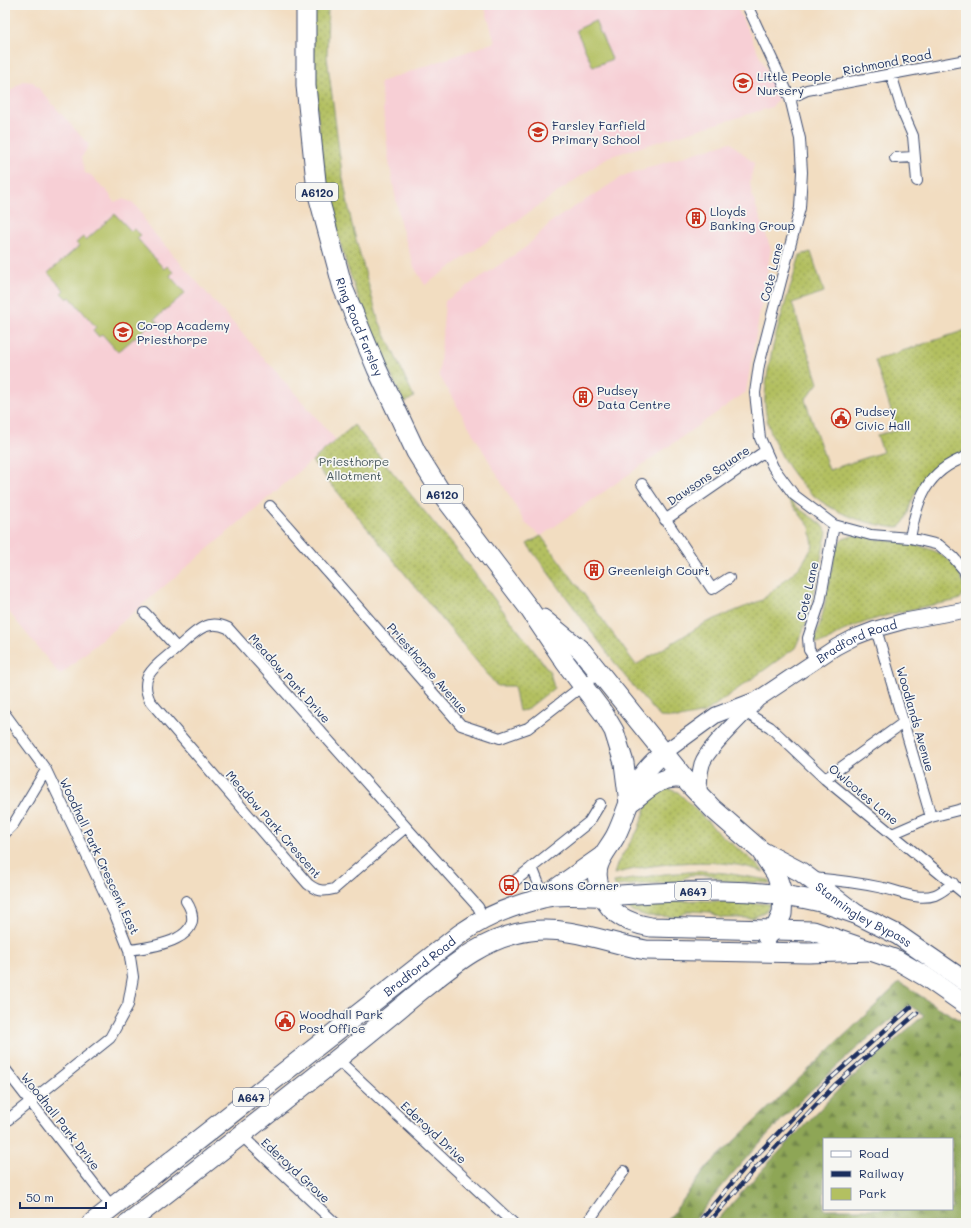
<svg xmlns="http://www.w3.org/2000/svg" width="971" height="1228" viewBox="0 0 971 1228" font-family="Mali,sans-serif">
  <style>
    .built { fill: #f7cfd5 }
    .green { fill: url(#green-dots); stroke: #677860 }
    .forest { fill: url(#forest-firs); stroke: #546a5a; fill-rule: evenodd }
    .pitch { fill: #b3c061; stroke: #677860 }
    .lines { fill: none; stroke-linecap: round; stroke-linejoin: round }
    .street-casing { stroke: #3b496d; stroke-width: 12 }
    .secondary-casing { stroke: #3b496d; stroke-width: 17 }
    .highway-casing { stroke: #3b496d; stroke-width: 21 }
    .street { stroke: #fff; stroke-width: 10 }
    .secondary { stroke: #fff; stroke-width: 15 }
    .highway { stroke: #fff; stroke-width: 19 }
    .rail-casing { stroke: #1b2f5e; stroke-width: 4.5 }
    .rail { stroke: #f6f6f2; stroke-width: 3; stroke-dasharray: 9; stroke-linecap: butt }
    .labels { text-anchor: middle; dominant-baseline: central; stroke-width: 3.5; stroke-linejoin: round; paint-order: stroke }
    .shield { fill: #f6f6f2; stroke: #5d6b8a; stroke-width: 1 }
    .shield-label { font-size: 11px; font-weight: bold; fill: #1b2f5e }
    .street-label { font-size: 12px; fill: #1b2f5e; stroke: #f6f6f2 }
    .poi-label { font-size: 12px; fill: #1b2f5e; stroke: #f6f6f2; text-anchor: start }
    .park-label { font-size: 12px; fill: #495a5f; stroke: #f6f6f2 }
  </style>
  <defs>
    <pattern id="green-dots" width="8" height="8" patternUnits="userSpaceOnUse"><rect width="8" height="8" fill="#b3c061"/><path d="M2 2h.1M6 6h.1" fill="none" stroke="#919c53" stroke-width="1.8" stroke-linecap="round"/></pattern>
    <pattern id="forest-firs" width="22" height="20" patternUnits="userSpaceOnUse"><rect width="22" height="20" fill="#8ea657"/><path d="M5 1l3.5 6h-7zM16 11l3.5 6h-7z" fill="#73884b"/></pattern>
  </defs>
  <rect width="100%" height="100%" fill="#f6f6f2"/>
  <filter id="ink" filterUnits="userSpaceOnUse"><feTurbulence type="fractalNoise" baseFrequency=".025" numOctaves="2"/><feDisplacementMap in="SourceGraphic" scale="8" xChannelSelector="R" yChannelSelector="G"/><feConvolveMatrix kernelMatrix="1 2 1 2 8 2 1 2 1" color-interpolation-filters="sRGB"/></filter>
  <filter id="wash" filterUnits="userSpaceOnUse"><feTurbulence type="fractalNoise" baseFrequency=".012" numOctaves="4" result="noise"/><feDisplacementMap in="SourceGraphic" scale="16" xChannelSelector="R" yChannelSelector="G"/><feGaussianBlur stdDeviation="0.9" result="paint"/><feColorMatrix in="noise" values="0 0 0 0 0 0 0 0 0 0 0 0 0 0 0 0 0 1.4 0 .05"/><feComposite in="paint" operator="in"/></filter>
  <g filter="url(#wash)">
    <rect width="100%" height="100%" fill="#f2ddc1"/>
    <path class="built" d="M484 5H736L779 97 772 107 608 157 425 285 414 267 401 226 389 162 380 82 495 42Z
      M22 81 33 82 89 145 82 157 85 173 91 175 103 188 106 189 114 202 122 199 132 202 140 210 147 225 336 440 60 675 5 607V96Z
      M730 142 754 163 750 183 752 195 771 249 746 392 541 536 525 523 439 375 445 301 526 247 552 221 625 175Z"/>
    <path class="green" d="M312 5H328L327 57 342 173 352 225 378 319 414 397 404 403C385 363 367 322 352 280 320 191 314 99 312 5Z
      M811 252 824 292 792 303 818 383 805 400 829 470 883 452 877 435 897 430 875 360 966 330V450C942 459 926 473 914 496 908 506 909 522 897 528 842 520 804 501 778 449 770 433 764 415 765 397 768 348 787 301 800 255Z
      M354 425 469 566 550 672 554 688 526 710 519 711 514 686H497L312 461Z
      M769 476 798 508 820 523 827 532 806 624 795 648 704 713 680 718 660 717 623 674 527 544 541 536 636 665 705 623 762 600 800 567 813 546 810 527Z
      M855 535C894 545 958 537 965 592L960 599 954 601C916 608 879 615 843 631 836 634 823 646 816 643L815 640 822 617 835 553 839 543 843 539Z
      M667 788 678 792 720 834 757 864 764 872C722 856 657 862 614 874L618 862 638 830 650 797Z
      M702 871 725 873 769 880 770 883 723 881 711 875H690L678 882 615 886 614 882 664 874Z
      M696 900 770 904 765 912 752 918H721L710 912 689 911 678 917 647 916 632 911 625 905Z"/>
    <path class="forest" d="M900 982 937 1007 966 1023V1223H715L759 1173 841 1087 924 1015 909 1005C829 1068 755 1141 693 1223H666L707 1167ZM824 1139H952V1209H824Z"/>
    <path class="pitch" d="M595 21 612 59 593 67 576 30Z
      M115 214 131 231 134 229 141 235 137 238 164 269 167 266 173 272 170 276 185 293 155 319 158 323 151 329 148 326 118 352 102 334 99 337 93 330 96 327 70 297 67 299 61 293 64 290 48 273 79 246 76 243 83 237 86 240Z"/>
  </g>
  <g filter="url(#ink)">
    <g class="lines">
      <defs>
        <path id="street" d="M747 5 790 98 800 139 802 172 800 208 759 365 755 393 760 438 773 467 794 495 834 525 871 535 910 538 939 545 953 557 964 570 966 576
          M891 74 903 113 913 136 917 181
          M790 98 807 90 966 60
          M895 158 914 157
          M642 484 712 589 729 578
          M270 506 461 725 500 738 528 728 599 673
          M665 520 765 451
          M910 538C917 500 926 471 966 457
          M145 613 177 648C193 635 205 617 228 628L406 827
          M876 629 931 817
          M177 648C158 665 137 674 150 701L308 884C317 891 323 892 334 889L406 827 478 907 484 919
          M816 660 809 650 808 638 820 602 834 525
          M746 713 770 727 825 779 966 895
          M5 714 46 770 116 917 129 950 133 977 128 1005 110 1038 5 1122
          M825 779 903 723
          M5 833 13 825 46 770
          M892 834 931 817 966 808
          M532 867 544 897
          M813 878C836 880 860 883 883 888 900 891 917 901 935 895 942 892 947 888 953 883
          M516 880 589 822 600 804
          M129 950C154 947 211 939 186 901
          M337 1059 513 1223
          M5 1069 112 1207
          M241 1135 335 1223
          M587 1223 624 1171"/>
        <g id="secondary">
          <path id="s1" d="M665 752 716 715 758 699 836 647 855 637 876 629 905 621 966 610"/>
          <path d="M699 795C699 784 699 774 702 764 707 748 743 716 756 701"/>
        </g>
        <g id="highway">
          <path id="s2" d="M306 5V86L317 191 343 288 377 369 416 452 444 497 528 607 565 662 604 714 614 731 624 763 629 803"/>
          <path d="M543 619 582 651 689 784 713 809 760 850 776 874 783 895 782 914 776 927 767 937"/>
          <path d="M665 752C659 757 653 762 649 767 632 785 627 813 616 835 611 845 603 853 599 864 596 871 597 881 600 888 607 913 626 923 651 927L813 931 897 960 926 977 966 1005"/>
          <path d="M632 801C649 788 662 774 685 779"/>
          <path id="s3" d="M763 852 801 872 856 914 898 935 966 982"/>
          <path d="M544 897 601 857"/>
          <path id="s4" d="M92 1223 460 934C484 917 514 905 543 898 561 893 585 897 604 896 674 892 746 885 816 901 829 904 843 910 856 914"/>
          <path d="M128 1223C198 1169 267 1115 336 1060 362 1039 388 1018 413 997 448 969 483 937 530 931 571 926 607 943 646 950L808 953 871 951"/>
        </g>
      </defs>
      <use href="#street" class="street-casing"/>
      <use href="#secondary" class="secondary-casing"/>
      <use href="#highway" class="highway-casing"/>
      <use href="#street" class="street"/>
      <use href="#secondary" class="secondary"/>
      <use href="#highway" class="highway"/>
      <defs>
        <path id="rail" d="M698 1223 748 1164 829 1080 911 1007
          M708 1223 754 1170 835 1085 917 1013"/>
      </defs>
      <use href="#rail" class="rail-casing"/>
      <use href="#rail" class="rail"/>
    </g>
  </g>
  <defs>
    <symbol id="school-ring" viewBox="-11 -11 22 22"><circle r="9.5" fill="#f6f6f2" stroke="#c8321e" stroke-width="1.5"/><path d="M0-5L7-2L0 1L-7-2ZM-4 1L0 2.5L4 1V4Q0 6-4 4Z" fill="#c8321e"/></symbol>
    <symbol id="building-ring" viewBox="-11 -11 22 22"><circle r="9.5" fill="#f6f6f2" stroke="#c8321e" stroke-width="1.5"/><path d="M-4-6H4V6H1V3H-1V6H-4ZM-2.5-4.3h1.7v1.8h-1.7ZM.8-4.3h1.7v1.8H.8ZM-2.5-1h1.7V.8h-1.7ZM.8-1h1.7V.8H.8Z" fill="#c8321e"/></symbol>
    <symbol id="civic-ring" viewBox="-11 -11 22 22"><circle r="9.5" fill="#f6f6f2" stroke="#c8321e" stroke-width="1.5"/><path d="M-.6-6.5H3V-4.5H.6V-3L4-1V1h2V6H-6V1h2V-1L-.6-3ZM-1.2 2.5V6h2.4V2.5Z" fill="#c8321e"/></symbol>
    <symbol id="bus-ring" viewBox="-11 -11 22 22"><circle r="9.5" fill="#f6f6f2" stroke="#c8321e" stroke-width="1.5"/><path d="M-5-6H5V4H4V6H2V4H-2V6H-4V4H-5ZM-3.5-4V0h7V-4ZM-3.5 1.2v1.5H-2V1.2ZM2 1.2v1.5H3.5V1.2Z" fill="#c8321e"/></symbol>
  </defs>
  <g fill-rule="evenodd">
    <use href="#school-ring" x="732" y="72" width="22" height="22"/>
    <use href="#school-ring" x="527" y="121" width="22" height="22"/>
    <use href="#building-ring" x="685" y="207" width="22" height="22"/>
    <use href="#school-ring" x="112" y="321" width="22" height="22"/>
    <use href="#building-ring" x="572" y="386" width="22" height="22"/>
    <use href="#civic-ring" x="830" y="407" width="22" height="22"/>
    <use href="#building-ring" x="583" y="559" width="22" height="22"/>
    <use href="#bus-ring" x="498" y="874" width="22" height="22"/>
    <use href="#civic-ring" x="274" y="1010" width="22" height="22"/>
  </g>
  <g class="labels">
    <g class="shield">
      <rect x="296" y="183" width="42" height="18" rx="3"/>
      <rect x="421" y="485" width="42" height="18" rx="3"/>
      <rect x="675" y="882" width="36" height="18" rx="3"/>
      <rect x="233" y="1088" width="36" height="18" rx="3"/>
    </g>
    <g class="shield-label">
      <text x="317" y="192">A6120</text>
      <text x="442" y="494">A6120</text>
      <text x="693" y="891">A647</text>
      <text x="251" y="1097">A647</text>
    </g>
    <g class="street-label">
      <text transform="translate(887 62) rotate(-11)">Richmond Road</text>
      <text transform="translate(771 272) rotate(-76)">Cote Lane</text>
      <text stroke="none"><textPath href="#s2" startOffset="329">Ring Road Farsley</textPath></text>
      <text transform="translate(708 475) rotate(-34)">Dawsons Square</text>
      <text transform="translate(807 591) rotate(-77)">Cote Lane</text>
      <text stroke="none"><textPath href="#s1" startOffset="223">Bradford Road</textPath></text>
      <text transform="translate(428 668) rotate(49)">Priesthorpe Avenue</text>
      <text transform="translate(290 678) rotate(48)">Meadow Park Drive</text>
      <text transform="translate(916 719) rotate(74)">Woodlands Avenue</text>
      <text transform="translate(864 794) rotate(40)">Owlcotes Lane</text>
      <text transform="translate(274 824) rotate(49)">Meadow Park Crescent</text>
      <text transform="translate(100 856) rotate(65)">Woodhall Park Crescent East</text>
      <text stroke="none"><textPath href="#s3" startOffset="119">Stanningley Bypass</textPath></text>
      <text stroke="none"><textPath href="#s4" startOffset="416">Bradford Road</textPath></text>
      <text transform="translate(61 1121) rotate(52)">Woodhall Park Drive</text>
      <text transform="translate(434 1132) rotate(43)">Ederoyd Drive</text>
      <text transform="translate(296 1170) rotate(43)">Ederoyd Grove</text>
    </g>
    <g class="poi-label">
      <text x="757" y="76">Little People<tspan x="757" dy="14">Nursery</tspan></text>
      <text x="552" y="125">Farsley Farfield<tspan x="552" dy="14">Primary School</tspan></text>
      <text x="710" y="211">Lloyds<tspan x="710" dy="14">Banking Group</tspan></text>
      <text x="137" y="325">Co-op Academy<tspan x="137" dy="14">Priesthorpe</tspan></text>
      <text x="597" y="390">Pudsey<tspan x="597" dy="14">Data Centre</tspan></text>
      <text x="855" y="411">Pudsey<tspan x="855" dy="14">Civic Hall</tspan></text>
      <text x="608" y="570">Greenleigh Court</text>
      <text x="523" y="885">Dawsons Corner</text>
      <text x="299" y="1014">Woodhall Park<tspan x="299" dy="14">Post Office</tspan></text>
    </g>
    <g class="park-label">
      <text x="354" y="461">Priesthorpe<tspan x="354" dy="14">Allotment</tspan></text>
    </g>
  </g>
  <rect width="971" height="1228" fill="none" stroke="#f6f6f2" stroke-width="20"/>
  <rect x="823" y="1138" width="130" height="72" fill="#f6f6f2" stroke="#9ea6b7"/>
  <rect x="831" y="1151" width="20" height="6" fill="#ffffff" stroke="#9ea6b7"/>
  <text x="859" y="1158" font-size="12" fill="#1b2f5e">Road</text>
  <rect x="831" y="1171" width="20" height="6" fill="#1b2f5e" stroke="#9ea6b7"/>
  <text x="859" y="1178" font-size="12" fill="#1b2f5e">Railway</text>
  <rect x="831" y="1188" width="20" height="12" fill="#b3c061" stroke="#9ea6b7"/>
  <text x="859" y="1198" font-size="12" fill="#1b2f5e">Park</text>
  <path d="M20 1202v6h86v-6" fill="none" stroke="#1b2f5e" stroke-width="2"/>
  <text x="26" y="1202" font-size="12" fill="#1b2f5e" stroke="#f6f6f2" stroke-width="3" paint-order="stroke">50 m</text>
</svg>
